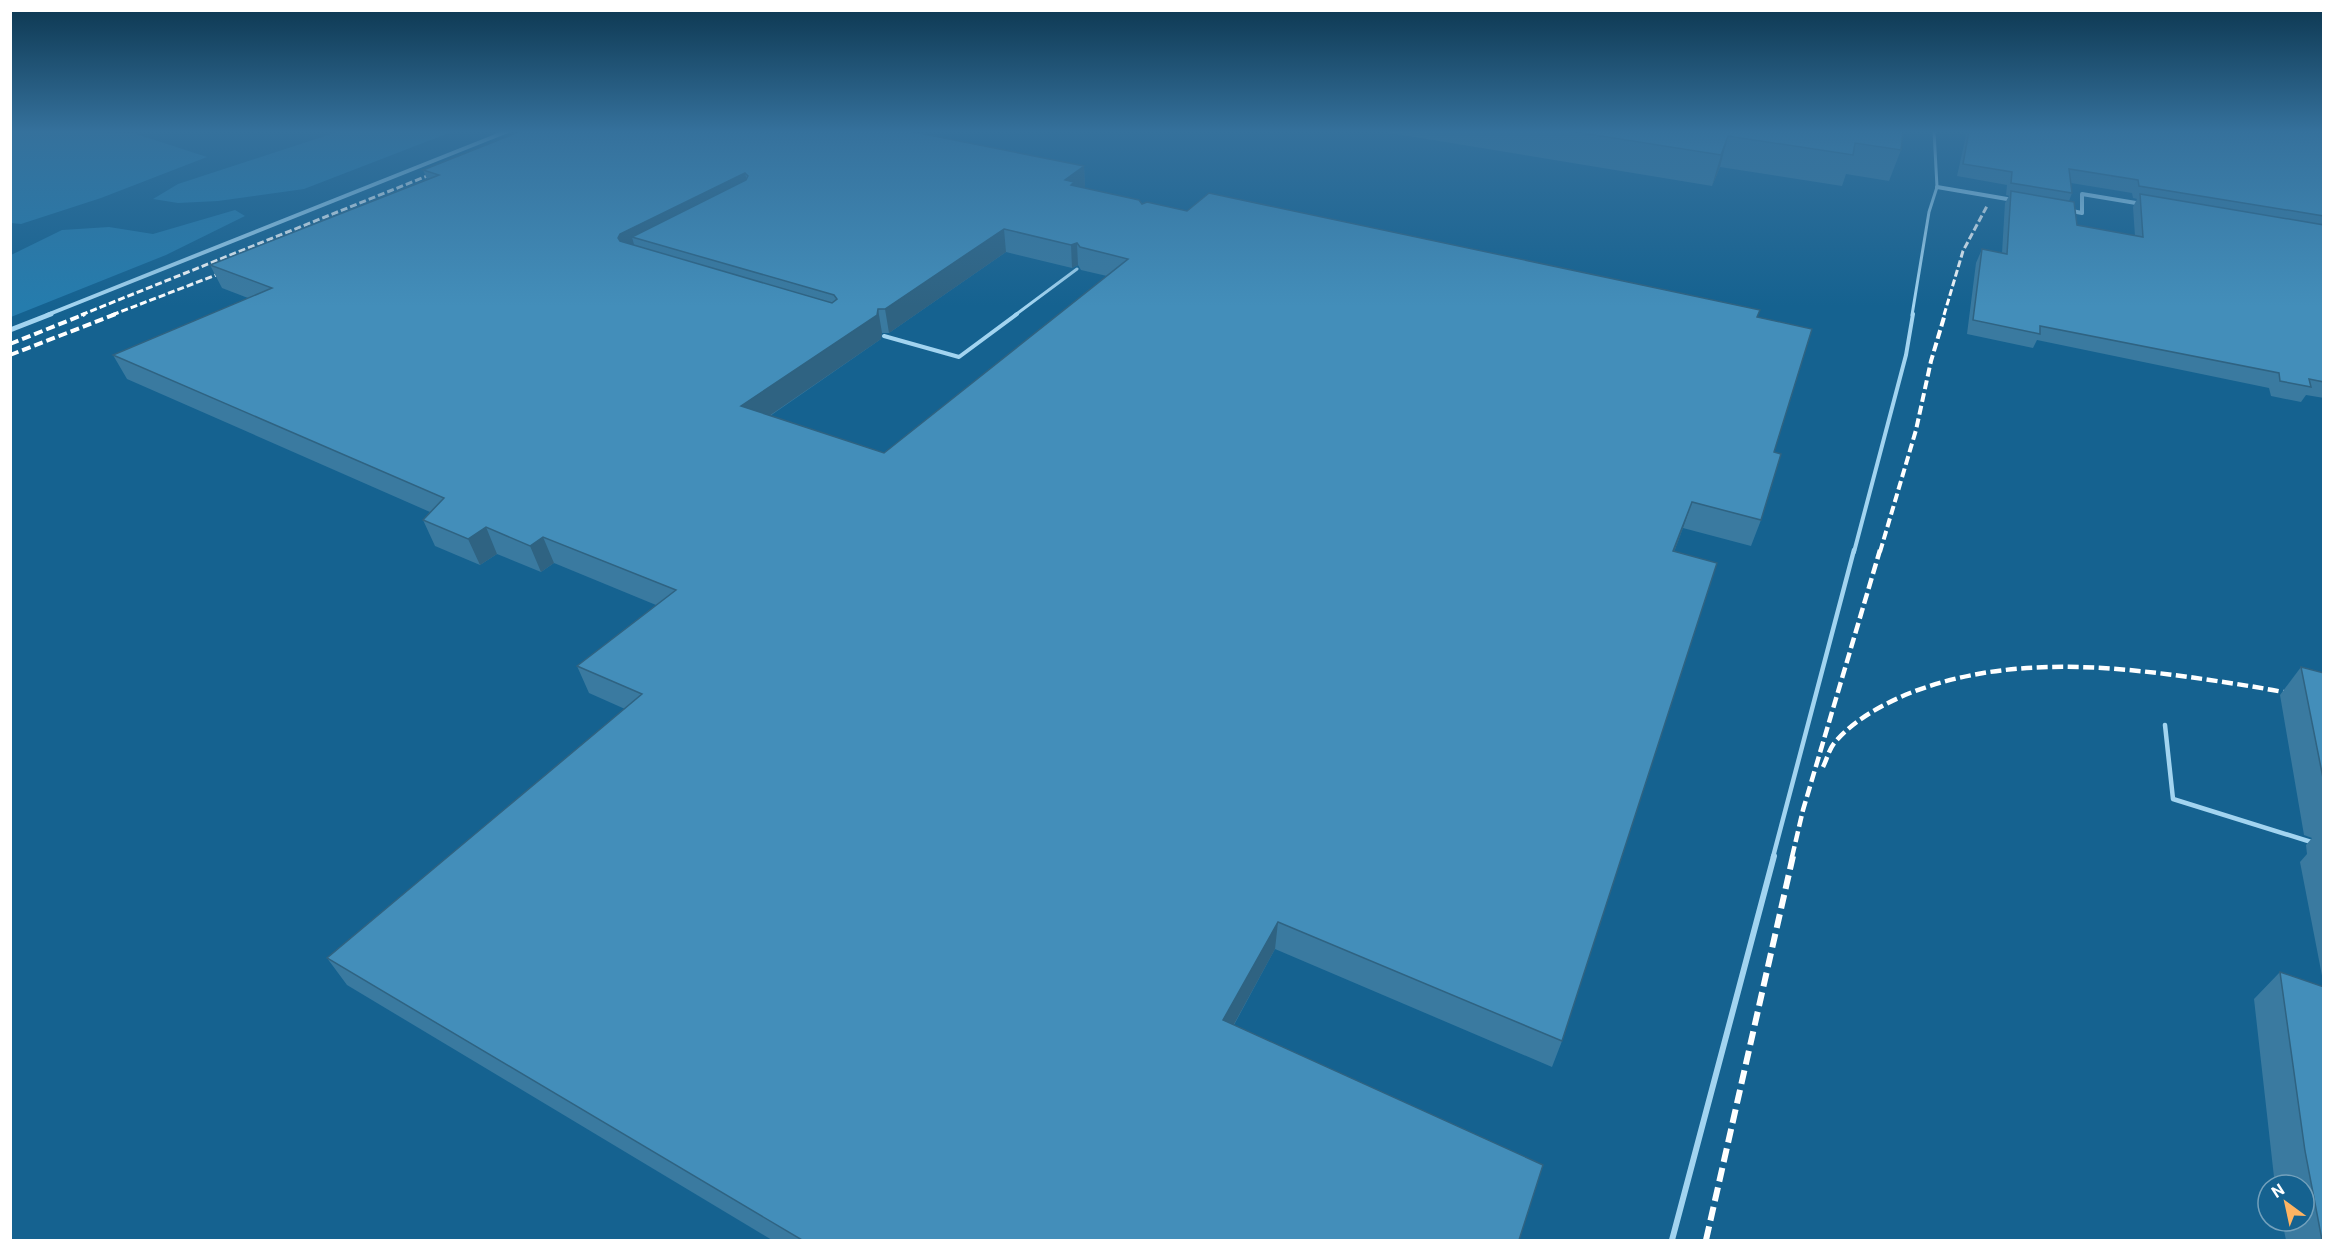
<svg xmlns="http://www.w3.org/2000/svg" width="2334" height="1251" viewBox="0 0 2334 1251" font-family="Roboto,sans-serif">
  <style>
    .green { fill: #257cad }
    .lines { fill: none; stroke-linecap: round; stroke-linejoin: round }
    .lane-far3 { stroke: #a2d4f0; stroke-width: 3 }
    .lane-far2 { stroke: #a2d4f0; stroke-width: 4 }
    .lane-far1 { stroke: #a2d4f0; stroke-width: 4.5 }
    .lane { stroke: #a2d4f0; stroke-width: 6 }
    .street-far1 { stroke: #a2d4f0; stroke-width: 4 }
    .street { stroke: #a2d4f0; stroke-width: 5 }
    .rail-far3 { stroke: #fff; stroke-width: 3; stroke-dasharray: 7 3; stroke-linecap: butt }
    .rail-far2 { stroke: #fff; stroke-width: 4; stroke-dasharray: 9 4; stroke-linecap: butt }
    .rail-far1 { stroke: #fff; stroke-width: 4.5; stroke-dasharray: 11 4.5; stroke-linecap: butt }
    .rail { stroke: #fff; stroke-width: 6; stroke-dasharray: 14 6; stroke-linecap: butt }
    .wall { fill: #3a7aa0; fill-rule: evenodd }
    .shaded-wall { fill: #2f6382 }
    .building { fill: #438eba; stroke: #2f6382; stroke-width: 1.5; fill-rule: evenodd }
  </style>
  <rect width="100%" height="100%" fill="#156290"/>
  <path class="green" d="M14 131 133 133 207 157 101 198 21 224 11 223 10 132Z
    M340 131H454L304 189 218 201 178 203 153 199 178 184Z
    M235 210 245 216 166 255 11 317V255L62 230 109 227 153 234Z"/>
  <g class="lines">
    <path class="lane-far3" d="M1015 315 1077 269
      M1912 315 1929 212 1937 187 1934 131"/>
    <path class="lane-far2" d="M884 336 959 357 1017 314
      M1854 552 1906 355 1913 314"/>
    <path class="lane-far1" d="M2165 725 2173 799 2324 846
      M1773 857 1854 550"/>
    <path class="lane" d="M1672 1240 1774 856"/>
    <path class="street-far1" d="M1937 187 2013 200
      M2067 210 2082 213V194L2142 204
      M47 315 508 131"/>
    <path class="street" d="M10 330 51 314"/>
    <path class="rail-far3" d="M81 315 442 170
      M112 315 229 270
      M1944 315 1963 251 1987 206"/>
    <path class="rail-far2" d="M10 344 85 314
      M10 355 116 314
      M1880 552 1916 430 1931 361 1945 314"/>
    <path class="rail-far1" d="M1823 767C1827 759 1829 749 1835 742 1854 720 1883 704 1910 693 2005 656 2105 665 2203 679 2244 685 2284 691 2324 701
      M1792 857 1803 810 1880 550"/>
    <path class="rail" d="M1706 1240 1793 856"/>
  </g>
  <path class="wall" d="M1378 131H1903L1901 150 1889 181 1846 174 1842 186 1720 167 1712 186Z
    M1967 131H2324V398L2306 395 2301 402 2271 396 2269 388 2037 340 2033 348 1967 334 1976 263 1982 249 2002 253 2005 203 2009 196 2006 195 2007 185 1957 176ZM2071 183 2132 193 2133 198 2137 199 2133 207 2135 236 2077 225 2069 201 2072 193Z
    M1084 166 1085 188 1142 204 1187 211 1758 318 1774 452 1761 520 1751 546 1683 528 1674 552 1562 1041 1552 1067 1275 949 1234 1025 1519 1240H772L347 985 327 958 625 709 589 693 577 666 656 605 554 563 541 572 497 554 480 565 435 546 423 520 430 512 127 379 113 355 248 298 222 288 210 265 427 179 423 170ZM1006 252 1072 268 1078 265 1081 270 1107 276 884 453 770 416 881 339 882 333H889Z
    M2301 667 2324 673V986L2300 862 2307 854 2306 845 2312 838 2304 835 2280 695Z
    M2280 972 2324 1240H2286L2282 1221H2304V1185H2276L2274 1177 2254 999Z"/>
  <path class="shaded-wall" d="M1728 136 1720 167 1712 186 1721 155Z
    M1084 166 1085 187 1075 195 1065 180Z
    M745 173 750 194 632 237 636 252 624 260 618 238 620 234Z
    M1004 229 1006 252 889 333 885 309Z
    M1077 243 1078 265 1072 268 1071 245Z
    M878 309 882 333 881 339 747 431 741 406Z
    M1692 502 1683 528 1664 578 1673 551Z
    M486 527 497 554 480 565 468 539Z
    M543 537 554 563 541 572 530 546Z
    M1278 922 1275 949 1222 1046 1223 1020Z"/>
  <path class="building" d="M521 131H909L1084 166 1065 180 1074 182 1071 185 1139 200 1142 204 1147 202 1187 211 1209 193 1760 310 1757 317 1812 329 1774 452 1781 454 1761 520 1692 502 1673 551 1717 563 1562 1041 1278 922 1223 1020 1543 1165 1519 1240H802L327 958 642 694 577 666 676 590 543 537 530 546 486 527 468 539 423 520 444 498 113 355 272 288 210 265 439 175 423 170ZM745 173 748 176 746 180 632 237 834 295 837 299 832 303 620 241 618 238 620 234ZM1004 229 1071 245 1077 243 1080 247 1128 259 884 453 741 406 877 315 878 309H885Z
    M1569 131H1903L1901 150 1855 143 1853 155 1728 136 1721 155Z
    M1969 131H2324V216L2139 186 2138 180 2069 169 2072 193 2011 183 2012 172 1963 164Z
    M2011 191 2074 202 2077 225 2143 237 2140 194 2324 225V382L2309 379 2311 387 2280 381 2279 373 2040 326V334L1973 320 1982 249 2007 254Z
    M2301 667 2324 673V783Z
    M2280 972 2324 987V1240H2322L2305 1151Z"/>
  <linearGradient id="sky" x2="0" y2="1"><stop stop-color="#0c364f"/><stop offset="0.43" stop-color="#35719c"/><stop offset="1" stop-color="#35719c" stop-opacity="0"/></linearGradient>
  <rect width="2334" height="306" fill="url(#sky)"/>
  <rect width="2334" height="1251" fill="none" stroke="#ffffff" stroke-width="24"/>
  <g transform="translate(2286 1203) rotate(327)"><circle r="28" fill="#156290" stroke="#73a1bc" stroke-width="1.5"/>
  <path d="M0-4.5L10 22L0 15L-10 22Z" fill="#ffb462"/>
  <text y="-9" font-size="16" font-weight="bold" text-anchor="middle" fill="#ffffff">N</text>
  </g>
</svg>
